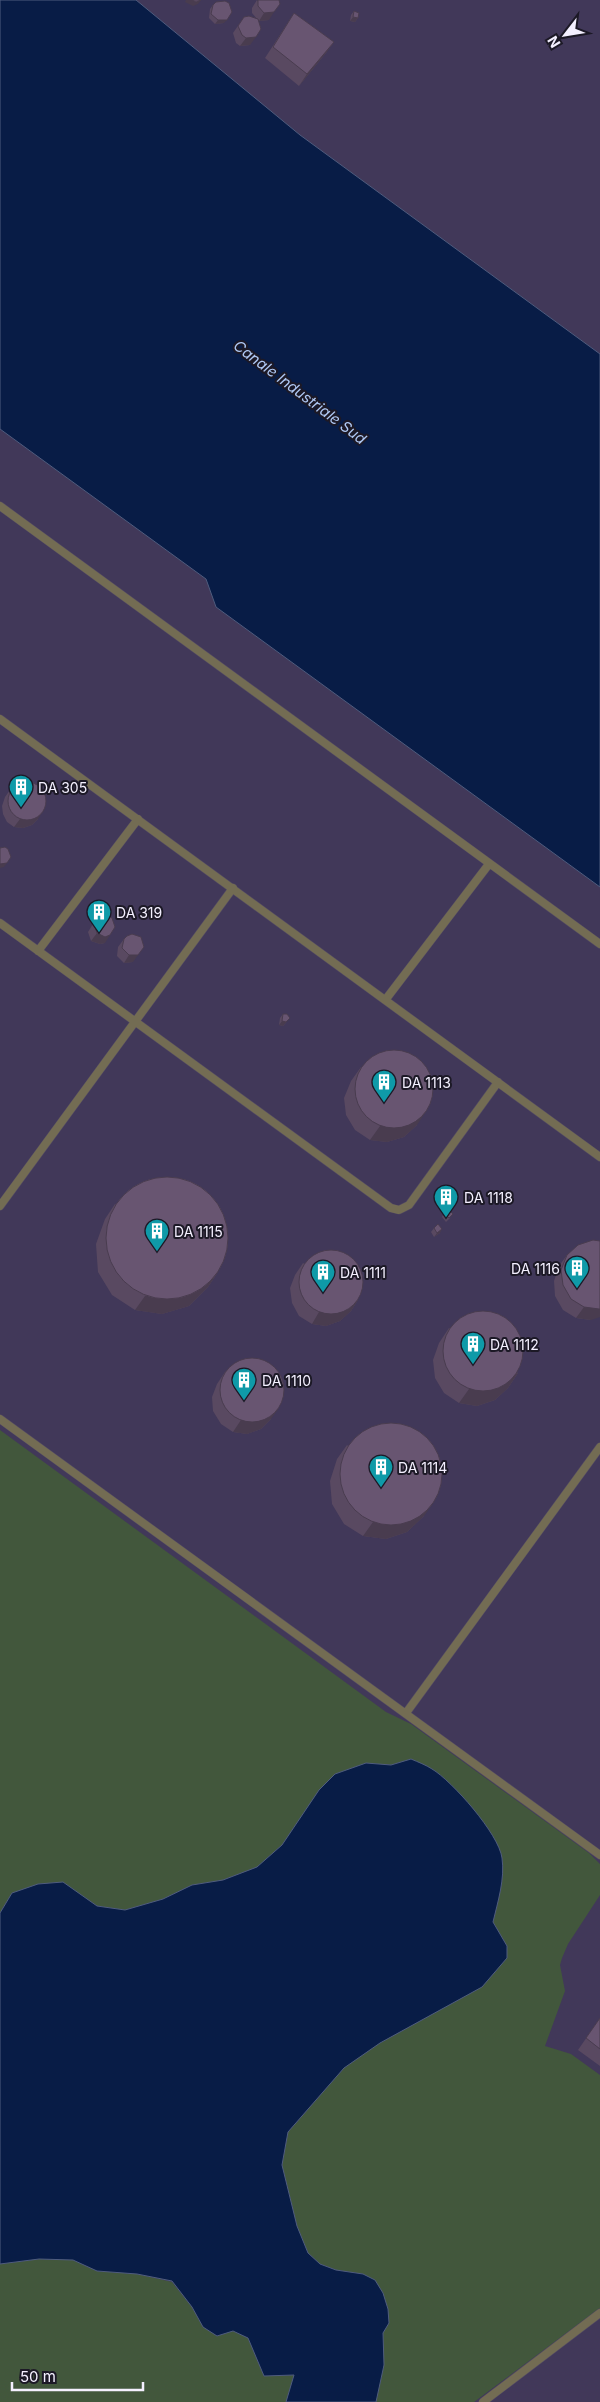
<svg xmlns="http://www.w3.org/2000/svg" width="600" height="2402" viewBox="0 0 600 2402" font-family="Inter,sans-serif">
  <style>
    .built { fill: #413859 }
    .green { fill: #42573c }
    .water { fill: #081c46; stroke: #4f5c7e }
    .lines { fill: none; stroke-linecap: round; stroke-linejoin: round }
    .service-casing { stroke: #514963; stroke-width: 9 }
    .service { stroke: #736c53; stroke-width: 8 }
    .wall { fill: #594961 }
    .shaded-wall { fill: #493c4f }
    .building { fill: #685571; stroke: #493c4f }
    .labels { text-anchor: middle; dominant-baseline: central; stroke-width: 4; stroke-linejoin: round; paint-order: stroke }
    .poi-label { font-size: 14px; fill: #f4f0ff; stroke: #1c1926; text-anchor: start }
    .water-label { font-size: 15px; font-style: italic; fill: #afc8f4; stroke: #1c1926 }
  </style>
  <rect width="100%" height="100%" fill="#362e4a"/>
  <path class="built" d="M136 0H600V354L300 135Z
    M0 429 206 579 216 607 600 887V2402H0Z"/>
  <path class="green" d="M0 1430 386 1712 411 1724 589 1853 600 1864V1895L568 1944 562 1958 560 1965 565 1991 545 2046 571 2054 600 2075V2308L474 2402H376L383 2333 363 2274 336 2270 320 2264 308 2253 297 2226 282 2165 288 2132 344 2068 507 1946 493 1922 502 1882 411 1759 391 1765 366 1763 297 1824 282 1845 257 1867 223 1880 192 1885 163 1899 125 1910 97 1906 82 1896 12 1893 0 1913Z
    M39 2259 73 2260 97 2271 137 2274 172 2282 192 2307 203 2327 233 2330 248 2338 264 2376 294 2375 286 2402H0V2264Z"/>
  <path class="water" d="M0 0H136L300 135 600 354V887L216 607 206 579 0 429Z
    M411 1759C418 1762 426 1765 432 1769 452 1781 499 1834 502 1858 505 1879 498 1901 493 1922L507 1946V1958L482 1987 380 2043 344 2068 288 2132 282 2165 297 2226 308 2253 320 2264 336 2270 363 2274 375 2280 383 2293 388 2309 389 2323 383 2333 384 2365 376 2402H286L294 2375 264 2376 248 2338 233 2331 217 2336 203 2327 192 2307 172 2281 137 2274 97 2271 73 2260 39 2259 0 2264V1913L12 1893 38 1884 63 1882 97 1906 125 1910 163 1899 192 1885 223 1880 257 1867 282 1845 319 1790 335 1774 366 1763 391 1765Z"/>
  <g class="lines">
    <defs>
      <path id="service" d="M0 506 600 944
        M0 719 600 1157
        M0 923 391 1208 399 1210 409 1205 498 1082
        M38 951 138 819
        M386 999 489 864
        M0 1206 233 888
        M0 1419 600 1855
        M406 1713 600 1447
        M483 2402 600 2313"/>
    </defs>
    <use href="#service" class="service-casing"/>
    <use href="#service" class="service"/>
  </g>
  <path class="wall" d="M257 0 269 20 259 21 258 20 250 45 240 46 236 43 233 33 244 17 257 19 252 13V8Z
    M213 5 224 23 215 24 209 18 210 9Z
    M354 11 358 18 355 22 350 21 351 15Z
    M294 13 334 42 326 53 299 86 265 58Z
    M10 790 38 819 32 825 23 828 14 827 7 822 3 814 2 806 5 797Z
    M93 924 105 943 100 944 91 941 88 932Z
    M124 939 133 962 124 963 117 956 118 947Z
    M283 1014 290 1018 283 1026 279 1025 280 1018Z
    M361 1067 417 1125 404 1137 387 1142 370 1140 355 1130 346 1115 344 1098 351 1081Z
    M115 1204 218 1272 208 1287 189 1306 162 1314 135 1310 112 1295 98 1272 96 1244 105 1219Z
    M444 1213 450 1218 446 1222 442 1217Z
    M434 1228 440 1233 434 1237 431 1232Z
    M567 1255 591 1320 576 1318 563 1310 555 1296 554 1281 559 1266Z
    M303 1263 358 1300 351 1311 340 1321 326 1326 312 1324 299 1316 292 1303 290 1288 295 1275Z
    M449 1328 518 1373 508 1388 495 1400 477 1406 459 1403 444 1393 435 1378 433 1360 439 1343Z
    M225 1372 271 1419 261 1429 247 1434 233 1432 221 1424 213 1411 212 1397 217 1384Z
    M347 1445 424 1516 407 1532 386 1539 363 1536 344 1524 332 1504 330 1481 337 1459Z
    M600 2018V2066L578 2050Z"/>
  <path class="shaded-wall" d="M186 0H201L198 4 193 6 185 2Z
    M274 12 269 20 259 21 264 13Z
    M353 17 358 18 355 22 350 21Z
    M218 20H227L224 23 215 24Z
    M256 37 250 45 240 46 246 38Z
    M334 42 326 53 299 86 307 74Z
    M43 811 38 819 32 825 23 828 14 827 20 819Z
    M7 863 4 867 0 868V864Z
    M97 933 110 935 105 943 100 944 91 941Z
    M129 955H138L133 962 124 963Z
    M290 1018 283 1026 279 1025 282 1021Z
    M427 1110 417 1125 404 1137 387 1142 370 1140 380 1126Z
    M442 1229 440 1233 434 1237 437 1233Z
    M218 1272 208 1287 189 1306 162 1314 135 1310 145 1296Z
    M358 1300 351 1311 340 1321 326 1326 312 1324 319 1312Z
    M584 1307 600 1309V1317L591 1320 576 1318Z
    M518 1373 508 1388 495 1400 477 1406 459 1403 469 1389Z
    M279 1408 271 1419 261 1429 247 1434 233 1432 241 1420Z
    M434 1502 424 1516 407 1532 386 1539 363 1536 373 1522Z"/>
  <path class="building" d="M192 0H201L196 2Z
    M258 0H279L280 4 274 12 264 13 258 6Z
    M225 1 229 3 232 12 227 20H218L211 14 213 5 216 2Z
    M354 11 359 13 358 18 353 17Z
    M294 13 334 42 307 74 273 47Z
    M249 16 258 19 261 29 256 37 246 38 242 35 238 26 244 17Z
    M8 801a19 19 0 1 1 38 0a19 19 0 1 1-38 0Z
    M5 847 8 849 11 857 7 863 0 864V848Z
    M108 915 112 918 115 927 110 935 105 937 97 933 94 924 99 916Z
    M132 934 141 937 144 947 138 955H129L122 948 124 939 127 936Z
    M283 1014H287L290 1018 286 1022 282 1021Z
    M355 1089a39 39 0 1 1 78 0a39 39 0 1 1-78 0Z
    M106 1238a61 61 0 1 1 122 0a61 61 0 1 1-122 0Z
    M448 1209 453 1214 449 1218 444 1213Z
    M438 1224 442 1229 437 1233 434 1228Z
    M593 1240 600 1241V1309H599L584 1307 571 1299 563 1285 561 1270 567 1255 578 1245Z
    M299 1282a32 32 0 1 1 64 0a32 32 0 1 1-64 0Z
    M443 1351a40 40 0 1 1 80 0a40 40 0 1 1-80 0Z
    M220 1390a32 32 0 1 1 64 0a32 32 0 1 1-64 0Z
    M340 1474a51 51 0 1 1 102 0a51 51 0 1 1-102 0Z
    M600 2018V2049L586 2038Z"/>
  <defs>
    <symbol id="building-pin" viewBox="-11 -11 22 30"><path d="M0 17L-7.5 6A9.5 9.5 0 1 1 7.5 6Z" fill="#0f9aa8" stroke="#1c1926"/><path d="M-4-6H4V6H1V3H-1V6H-4ZM-2.5-4.3h1.7v1.8h-1.7ZM.8-4.3h1.7v1.8H.8ZM-2.5-1h1.7V.8h-1.7ZM.8-1h1.7V.8H.8Z" fill="#fff"/></symbol>
  </defs>
  <g fill-rule="evenodd">
    <use href="#building-pin" x="7" y="773" width="28" height="38"/>
    <use href="#building-pin" x="85" y="898" width="28" height="38"/>
    <use href="#building-pin" x="370" y="1068" width="28" height="38"/>
    <use href="#building-pin" x="432" y="1183" width="28" height="38"/>
    <use href="#building-pin" x="143" y="1217" width="28" height="38"/>
    <use href="#building-pin" x="563" y="1254" width="28" height="38"/>
    <use href="#building-pin" x="309" y="1258" width="28" height="38"/>
    <use href="#building-pin" x="459" y="1330" width="28" height="38"/>
    <use href="#building-pin" x="230" y="1366" width="28" height="38"/>
    <use href="#building-pin" x="367" y="1453" width="28" height="38"/>
  </g>
  <g class="labels">
    <g class="poi-label">
      <text x="38" y="787">DA 305</text>
      <text x="116" y="912">DA 319</text>
      <text x="402" y="1082">DA 1113</text>
      <text x="464" y="1197">DA 1118</text>
      <text x="174" y="1231">DA 1115</text>
      <text x="560" y="1268" text-anchor="end">DA 1116</text>
      <text x="340" y="1272">DA 1111</text>
      <text x="490" y="1344">DA 1112</text>
      <text x="262" y="1380">DA 1110</text>
      <text x="398" y="1467">DA 1114</text>
    </g>
    <g class="water-label">
      <text transform="translate(300 392) rotate(37)">Canale Industriale Sud</text>
    </g>
  </g>
  <g transform="translate(565 35) rotate(239)" stroke="#1c1926" stroke-width="4" paint-order="stroke">
  <path d="M0-4L9 19L0 12L-9 19Z" fill="#f4f0ff"/>
  <text y="-8" font-size="14" font-weight="bold" text-anchor="middle" fill="#f4f0ff">N</text>
  </g>
  <path d="M12 2382v8h131v-8" fill="none" stroke="#f4f0ff" stroke-width="2.5"/>
  <text x="20" y="2382" font-size="15" fill="#f4f0ff" stroke="#1c1926" stroke-width="4" paint-order="stroke">50 m</text>
</svg>
